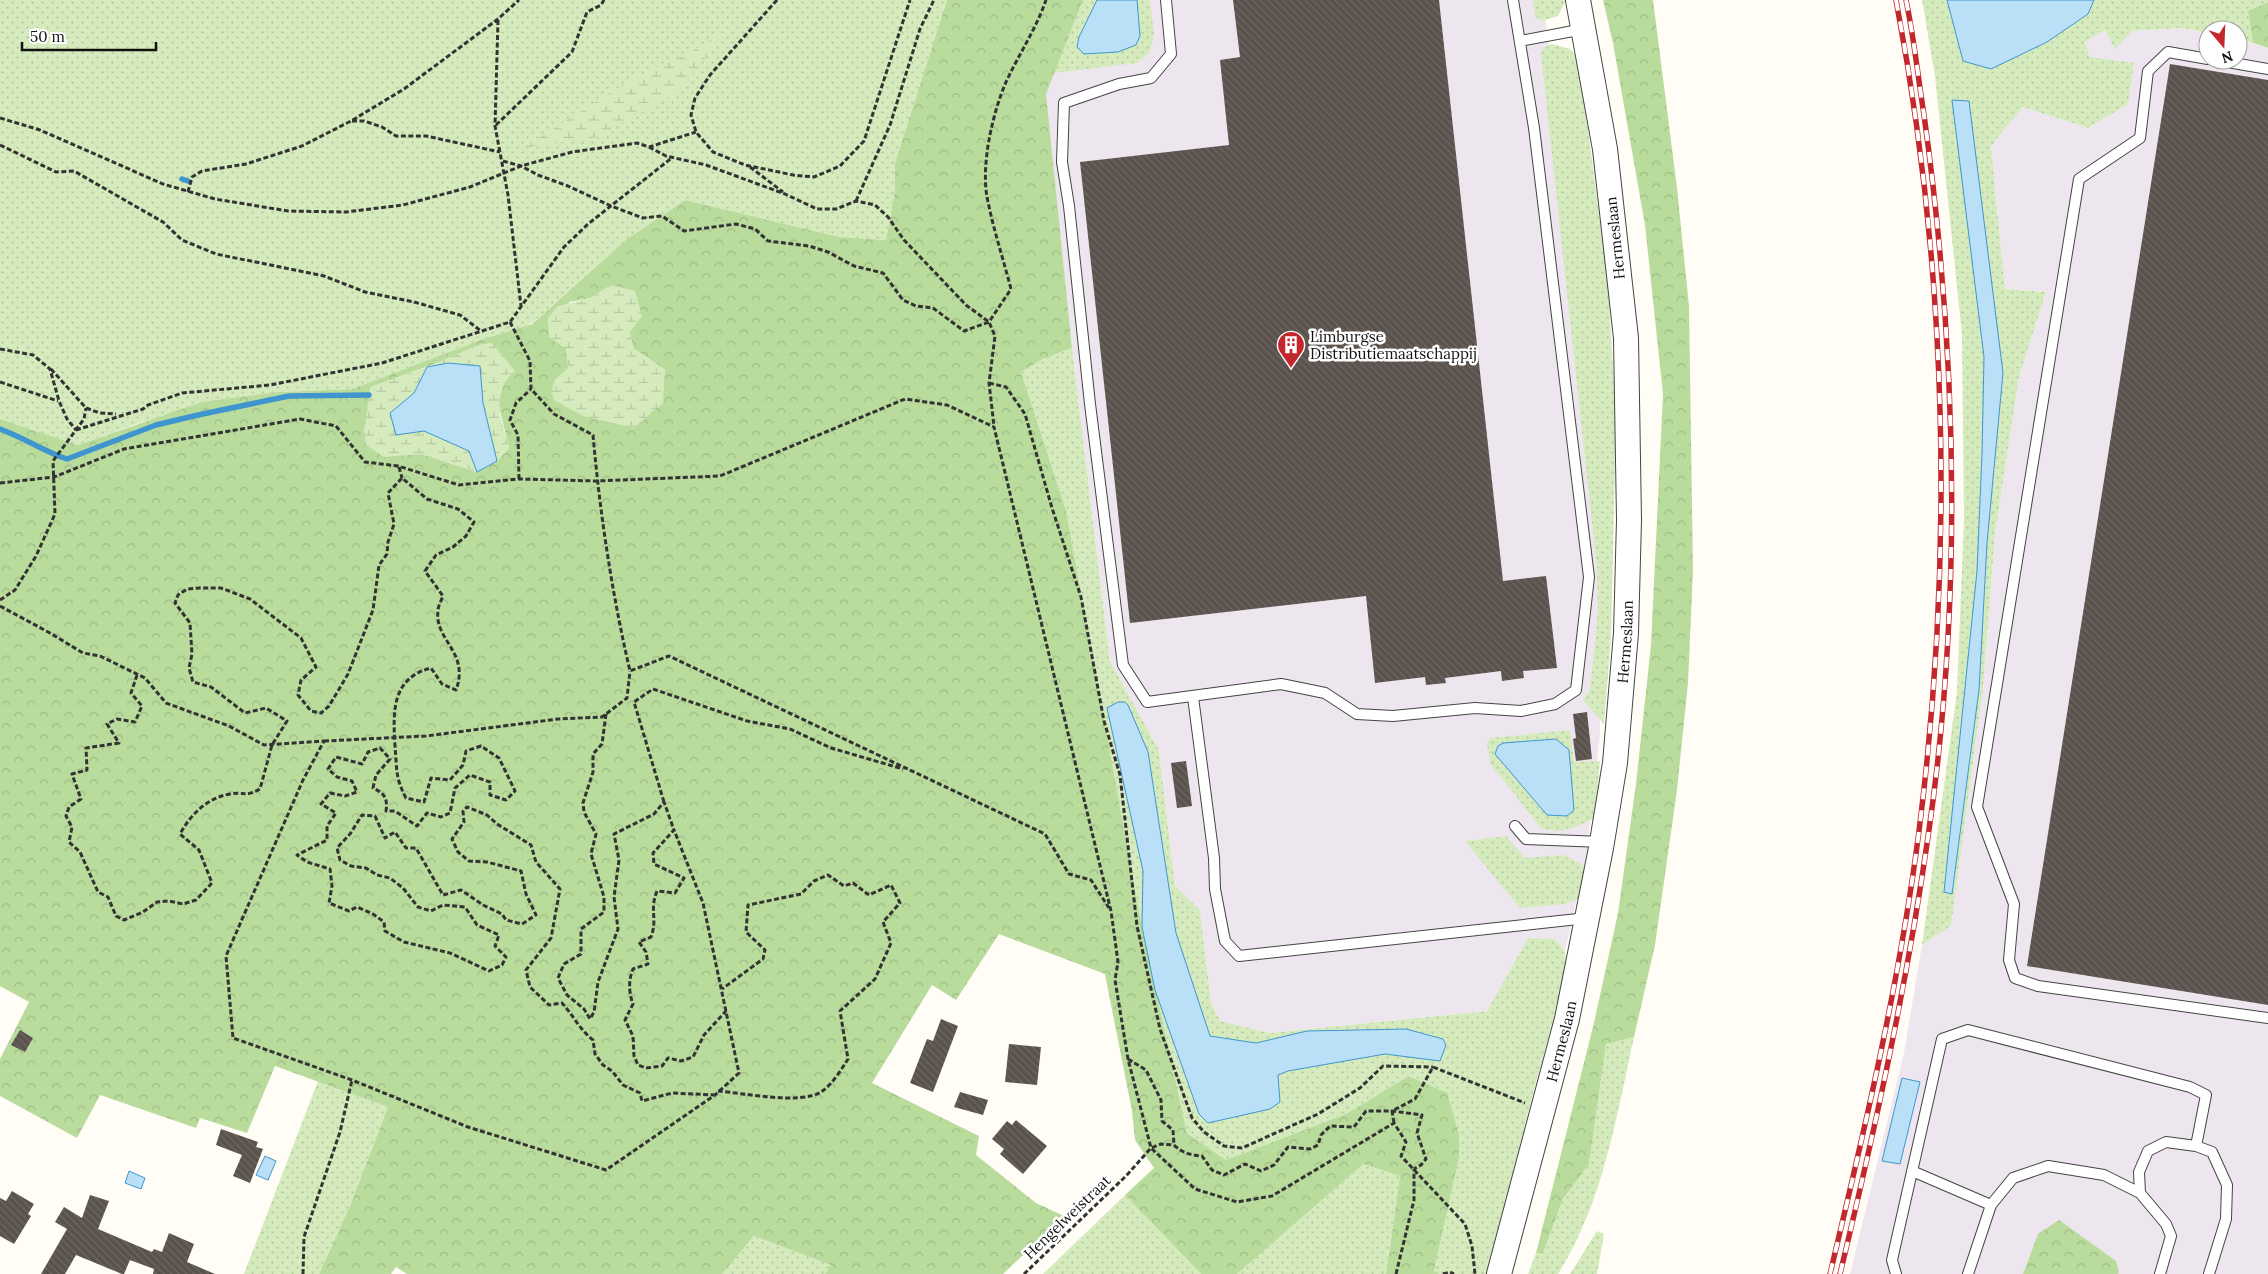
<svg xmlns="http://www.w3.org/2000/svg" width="2268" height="1274" viewBox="0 0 2268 1274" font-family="Lora,serif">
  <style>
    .industrial { fill: #eee6ef }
    .grass { fill: url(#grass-dots) }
    .forest { fill: url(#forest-crowns); fill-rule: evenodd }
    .wetland { fill: url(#wetland-marsh) }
    .water { fill: #b9e0f7; stroke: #3f96cf }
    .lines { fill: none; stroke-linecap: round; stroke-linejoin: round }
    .stream { stroke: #3f96cf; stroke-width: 5.5 }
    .building { fill: url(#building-back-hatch) }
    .service-casing { stroke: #444; stroke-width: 12 }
    .tertiary-casing { stroke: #444; stroke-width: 26 }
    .path { stroke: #333; stroke-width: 3; stroke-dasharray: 5 2.5; stroke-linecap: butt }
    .service { stroke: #fff; stroke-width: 10 }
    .tertiary { stroke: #fff; stroke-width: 24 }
    .rail-casing { stroke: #c4262e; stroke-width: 5.5 }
    .rail { stroke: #fff; stroke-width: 4; stroke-dasharray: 11; stroke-linecap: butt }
    .labels { text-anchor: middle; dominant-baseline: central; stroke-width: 5; stroke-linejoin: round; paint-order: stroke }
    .street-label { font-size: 15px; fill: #111; stroke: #fff }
    .poi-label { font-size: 15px; fill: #111; stroke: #fff; text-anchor: start }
  </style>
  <defs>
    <pattern id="grass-dots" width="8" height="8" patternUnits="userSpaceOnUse" patternTransform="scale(1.25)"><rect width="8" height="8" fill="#d5ebbd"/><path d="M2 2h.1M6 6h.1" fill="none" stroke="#b6c8a1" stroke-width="1.8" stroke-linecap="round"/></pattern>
    <pattern id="forest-crowns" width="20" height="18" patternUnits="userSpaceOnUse" patternTransform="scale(1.25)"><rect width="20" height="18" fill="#b9dc9c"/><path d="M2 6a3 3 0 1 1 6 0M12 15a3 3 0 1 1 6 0" fill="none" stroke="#9ebc85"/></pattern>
    <pattern id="wetland-marsh" width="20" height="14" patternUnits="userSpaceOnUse" patternTransform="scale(1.25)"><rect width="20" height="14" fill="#d5ebbd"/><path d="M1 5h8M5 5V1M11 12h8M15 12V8" fill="none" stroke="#b6c8a1"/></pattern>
    <pattern id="building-back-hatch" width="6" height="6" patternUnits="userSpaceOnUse" patternTransform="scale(1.25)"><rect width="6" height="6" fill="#5a524d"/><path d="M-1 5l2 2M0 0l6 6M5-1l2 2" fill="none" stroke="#6d6662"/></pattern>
  </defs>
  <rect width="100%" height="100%" fill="#fffdf5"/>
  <path class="industrial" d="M1083 0H1543L1570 210 1601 520 1600 735 1586 858 1565 951 1555 939 1528 938 1487 1011 1270 1033 1220 1021 1211 1002 1200 910 1175 886 1159 750 1110 661 1072 348 1045 94Z
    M2183 28 2208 33V60H2238V40L2268 48V1274H2118L2119 1272 2038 1234 2023 1274H1850L1904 1053 1922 945 1951 926 1983 689 1995 534 2019 377 2046 292 2005 289 1991 146 2023 107 2088 128 2090 57 2085 42 2106 29 2132 31Z"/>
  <path class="grass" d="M0 0H947L895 163V190L886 240 840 237 685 200 627 239 536 320 526 326 483 339 352 389 278 392 142 422 78 445 0 419Z
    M1083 0H1150L1154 36 1149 53 1137 63 1054 73Z
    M1533 0H1566L1558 16 1541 21 1535 16Z
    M1922 0H1947L1963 61 2088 14 2094 0H2268V2L2248 11 2253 43 2238 40V30H2208V33L2183 28 2132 31 2115 49 2105 30 2085 42 2090 57 2134 63 2128 104 2088 128 2023 107 1991 146 2005 289 2046 292 2019 377 1995 534 1983 689 1951 926 1922 945 1957 692 1964 519 1962 334 1935 76Z
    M1552 44 1570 49 1579 60 1608 284 1616 419 1611 637 1604 724 1583 700 1590 690 1598 613 1597 568 1541 54 1544 47Z
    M1072 348 1110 661 1159 750 1175 886 1200 910 1211 1002 1220 1021 1270 1033 1487 1011 1528 938 1555 939 1565 951 1567 970 1533 1093 1487 1274H1440L1434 1271 1459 1158 1408 1076 1348 1113 1226 1160 1187 1133 1142 927 1066 510 1021 372 1043 359Z
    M1570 730 1574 762 1600 761 1595 818C1576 827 1562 835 1541 828L1491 765 1487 745 1490 738Z
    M1506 836 1525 858 1563 855 1583 865 1586 880 1583 897 1565 904 1520 908 1465 841Z
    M1634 1037C1616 1118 1603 1203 1558 1274H1528L1536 1253H1543L1563 1199 1589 1164 1606 1044Z
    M318 1081 388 1107 350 1206 319 1274H244Z
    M1362 1164 1400 1176 1386 1274H1237Z
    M1125 1195 1201 1274H1043Z
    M1597 1231 1604 1234 1597 1274H1570Z
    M754 1236 832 1265 825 1274H722Z"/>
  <path class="forest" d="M947 0H1083L1046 94 1072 348 1043 359 1021 372 1066 510 1142 927 1187 1133 1226 1160 1348 1113 1408 1076 1447 1093 1459 1135V1158L1434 1271 1440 1274H1386L1400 1176 1363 1164 1237 1274H1201L1125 1195 1154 1168 1135 1140 1132 1111 1105 974 999 934 956 1000 932 985 872 1083 979 1136 976 1155 1036 1203 1064 1216 1003 1274H825L831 1265 754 1236 722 1274H407L396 1267 391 1274H319L350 1206 388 1107 275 1066 247 1133 200 1118 196 1128 100 1095 77 1138 0 1096V1059L29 1002 0 986V419L78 445 202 402 278 392 352 389 483 339 532 324 627 239 685 200 840 237 886 240 895 190V163ZM611 285 630 332 633 348 665 370 554 381 569 368 566 349 569 302 591 298ZM492 343 505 380 498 402 509 448 497 461 477 472 422 454 369 395 371 387Z
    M1603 0H1653L1677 188 1689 306 1693 570 1688 683 1677 790 1655 945 1634 1037 1606 1044 1589 1164 1563 1199 1543 1253H1536L1594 1023 1618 913 1636 784 1651 645 1663 394 1645 225 1613 43Z
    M2268 2V48L2253 43 2248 11Z
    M2059 1220 2116 1261 2119 1272 2118 1274H2023L2038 1234Z"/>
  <path class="wetland" d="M732 28 674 94 598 137 523 148 630 80 683 56Z
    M611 285 635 291 642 316 630 332 633 348 665 370 663 403 634 428 583 416 554 400C548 384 557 379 568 368L566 349 549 337 548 318 558 306 591 298Z
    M492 343 515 371C489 393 502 419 509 448L497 461 483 403 480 366 427 367 414 393 390 413 397 434 424 431 470 451 477 472 422 454 384 457 366 445 364 430 371 387 427 367 481 344Z"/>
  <path class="water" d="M1097 0H1137L1140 36 1136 45 1118 52 1084 54 1077 47 1079 37Z
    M1947 0H2094L2088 14 2047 42 1991 69 1963 61Z
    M1952 100 1969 101 2003 373 1987 543 1979 690 1952 894 1944 892 1977 571 1982 454 1984 357Z
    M448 363 480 366 483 403 497 461 477 472 469 451 424 431 396 435 390 413 414 393 427 367Z
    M1118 702H1125L1128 705 1148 752 1176 933 1210 1036 1256 1043 1307 1031 1406 1029 1443 1039 1446 1045 1440 1061 1385 1054 1288 1071 1278 1075 1280 1102 1270 1109 1208 1123 1199 1114 1155 990 1142 927 1143 871 1107 708Z
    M1556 739 1569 750 1574 810 1567 816 1547 815 1495 754 1498 746 1503 743Z
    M1902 1078 1920 1082 1900 1164 1882 1161Z
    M265 1156 276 1161 268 1180 256 1175Z
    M129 1171 145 1178 141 1189 125 1183Z"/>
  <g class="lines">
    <path class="stream" d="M182 179 188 181
      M0 429C23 437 43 451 67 459L156 425 198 415 289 396 369 395"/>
  </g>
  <path class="building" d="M1233 0H1439L1503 581 1546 576 1557 668 1523 671 1524 678 1502 681 1501 671 1445 678 1446 683 1426 685 1425 677 1375 683 1366 596 1130 623 1080 162 1229 145 1220 60 1240 57Z
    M2170 64 2268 80V1005L2027 966Z
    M1587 712 1592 759 1576 761 1573 739 1576 738 1573 714Z
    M1186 761 1192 806 1177 808 1171 763Z
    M941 1019 958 1026 933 1092 910 1083 927 1039 933 1041Z
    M20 1030 33 1038 25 1052 11 1045Z
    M1009 1044 1041 1047 1037 1085 1005 1082Z
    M960 1092 988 1100 983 1115 954 1107Z
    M1016 1120 1047 1146 1023 1174 1000 1154 1004 1149 992 1139 1007 1121 1012 1125Z
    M221 1129 258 1142 256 1147 263 1149 250 1183 233 1176 242 1155 216 1145Z
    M12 1191 34 1204 28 1214 31 1216 14 1244 0 1236V1198L6 1201Z
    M90 1195 109 1201 98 1229 152 1252 154 1249 162 1252 169 1233 194 1244 187 1262 215 1274H153L154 1269 130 1260 124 1274H122L76 1255 65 1274H41L67 1229 55 1222 64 1207 82 1218Z"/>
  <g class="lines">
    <defs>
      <path id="service" d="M1166 0 1171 54 1151 78 1119 84 1064 103 1062 162 1069 206 1090 404 1123 665 1147 702 1281 684 1325 693 1357 714 1393 716 1475 708 1521 711 1555 704 1576 690 1589 577 1534 128 1513 0
        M1520 41 1584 29
        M2208 59 2168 52 2148 71 2140 138 2079 179 1977 807 2014 904 2009 960 2015 978 2038 986 2268 1018
        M2216 60 2268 69
        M1193 697 1214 858 1215 889 1225 941 1239 956 1587 918
        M1515 826 1526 839 1602 842
        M2196 1146 2212 1152 2227 1185 2226 1219 2209 1274
        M1912 1171 1991 1205
        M1896 1274 1892 1260 1942 1039 1968 1030 2190 1087 2206 1095 2196 1146 2166 1142 2148 1151 2139 1172 2140 1193 2166 1224 2171 1236 2160 1274
        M1968 1274 1991 1205 2013 1178 2048 1166 2104 1175 2140 1193"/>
      <g id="tertiary">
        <path id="s1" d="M1499 1274 1567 1019 1601 848 1615 763 1626 633 1629 520 1626 338 1605 149 1578 0"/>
      </g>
    </defs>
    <use href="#service" class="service-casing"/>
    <use href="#tertiary" class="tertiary-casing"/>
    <path class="path" d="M777 0 710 75 695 98 691 115 696 132 713 152 745 165 793 175 814 177 840 166 864 141 910 0
      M498 20 495 126 508 195 521 306
      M0 118 40 130 163 184 215 199 288 211 346 212 403 205 470 187 521 166 572 152 637 143 649 147 696 132
      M352 121H364L382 127 396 136H426L500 152
      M496 125 572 52 587 12 601 5 604 0
      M0 145 56 172 74 171 163 222 182 240 216 254 324 276 365 292 414 302 460 315 481 331
      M649 147 666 156 706 165 785 194 817 209H836L856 201 875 205 888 217 904 240 966 305 989 322 995 336 989 383 994 426
      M503 161 521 166 538 175 568 186 611 206 643 218 662 216 684 231 736 224 755 229 768 241 809 246 828 252 854 266 883 273 903 300 916 306 933 308 964 331 989 322 1011 289C1003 258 993 228 987 197 981 163 993 112 1006 82 1019 54 1036 29 1046 0
      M750 167 783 192
      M188 192 192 177 202 171 246 164 302 146 351 121 404 89 498 19 519 0
      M856 201 890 125 920 29 934 0
      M510 322 530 361 531 389 554 414 593 435C600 514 612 594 630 671L669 656 1045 834 1069 874 1091 880 1109 908
      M0 349 33 355 50 369 59 401 67 419 76 430
      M51 369 86 408 100 413 116 414
      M0 382 58 401
      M989 383 1006 387 1025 414 1052 508 1081 597 1104 721 1120 775 1137 926 1160 1029 1192 1118 1204 1132 1224 1146 1242 1148 1318 1114 1360 1088 1383 1066 1433 1067
      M76 430 143 409 148 405 182 393 270 385 382 363 510 322 564 247 588 224 673 157
      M399 467 402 478
      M519 479 518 435 510 420 516 403 531 389
      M0 483 54 477 124 449 300 419 336 426 365 462 398 466 459 485 519 479 597 481 720 476 905 399 947 405 994 427 1111 911 1118 962 1115 980 1128 1059 1151 1148 1195 1189 1237 1202 1272 1196 1394 1123 1406 1142 1401 1156 1465 1224 1472 1246 1475 1274
      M0 600 15 590 36 556 55 514 53 461 84 419 86 408
      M0 606 50 633 83 653 100 656 145 678 166 703 229 726 264 745 324 741 303 780 226 956 233 1038 352 1080 468 1127 606 1170 715 1095 739 1073 703 903 674 830
      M137 675 131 693 142 706 135 722 117 719 107 724 119 743 86 748 87 770 72 774 81 799 69 807 66 816 72 827 69 842 80 852 98 892 108 897 116 916 124 920 143 912 157 902 169 901 183 904 196 900 212 883 199 850 180 834C191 814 207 798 230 794 245 791 244 798 260 789L272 745 287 721 266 708 245 713 211 687 193 682 189 668 192 654 190 623 175 603 178 595 187 589 200 588H221L250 599 301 638 316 667 301 680 298 695 311 711 321 713 329 706 348 674 373 610 379 565 387 554 388 542 394 524 388 493 402 478 427 499 458 509 474 522 466 536 453 547 436 555 425 571 443 596C441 601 438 606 438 611 434 640 470 652 456 690L442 684 431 668C391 678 393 713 395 746 397 769 395 777 406 798L424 802 431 778 450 780 463 765 466 751 481 746 499 758 515 791 506 800 490 795V782L470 775 455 788 450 813 441 817 427 813 417 826 395 811H386C388 798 384 793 373 788L376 775 390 759 380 748 368 752 362 764 336 757 328 769 337 777 352 781 357 792 345 796 330 793 321 804 336 813 327 826V840L297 855 307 862 330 869 332 886 329 903 349 911 357 907 373 914 384 922 385 931 404 942 450 953 489 971 502 965 506 957 495 946 499 935 477 925 465 907 443 905 431 911 418 907 403 888 390 878 377 875 366 868 351 866 340 860 337 848 350 834 362 815 375 816 385 838 395 832 406 848H416L443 895 461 890 483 905 502 914 506 920 522 924 536 915 526 894 521 871 487 862 469 861 458 852 452 839 464 822 463 811 467 807 487 815 497 824 531 845 536 862 560 889 551 938 526 970 530 987 549 1005 562 1003C573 1015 580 1030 593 1040L595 1054 603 1065 612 1071 623 1085 640 1093 642 1101 672 1093 715 1095
      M606 714 602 744 593 754V772L583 803 584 812 596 834 591 854 604 897V912L581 929V954L564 964 558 978 567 995 584 1009 590 1019 594 1012 598 982 618 929 614 897 619 860 614 834 654 814 664 802 674 830 653 853 654 864 684 878 675 893 657 891C649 911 658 918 651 937L639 942 646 952 648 964 633 969C628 981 629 993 633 1004L625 1020 633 1036 634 1056 638 1065 646 1068 662 1066 668 1058 681 1061 693 1057 704 1035 726 1011
      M324 741 426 736 558 719 602 717 627 698 630 671
      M664 802 634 702 653 689 747 721 790 729 831 748 903 769
      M1128 1059 1146 1070 1161 1100 1162 1121 1173 1130 1174 1145C1182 1153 1191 1155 1202 1156L1212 1170 1224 1175 1245 1164 1261 1171 1274 1165 1288 1147 1310 1149 1318 1145 1321 1135 1330 1126 1354 1127 1366 1111H1392L1422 1115 1417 1133 1426 1159 1421 1165 1414 1169
      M718 1091C743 1093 800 1105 821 1092 832 1085 841 1070 848 1059L840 1011 875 979 891 943 883 922 900 903 891 885 869 895 853 883 844 886 828 875 814 881 801 894 748 905 746 932 765 950 763 959 722 989
      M1394 1123 1392 1111 1415 1099 1433 1067 1525 1103
      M303 1274 304 1237 340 1132 352 1080
      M1024 1274 1126 1176 1151 1148 1161 1144 1174 1145
      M1396 1274 1414 1200V1169
      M1443 1274 1450 1272 1454 1274"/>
    <use href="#service" class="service"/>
    <use href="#tertiary" class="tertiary"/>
    <defs>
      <path id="rail" d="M1830 1274C1865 1128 1900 980 1919 831 1954 555 1948 273 1896 0
        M1840 1274C1875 1129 1907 984 1928 837 1963 598 1957 353 1924 115 1918 77 1914 38 1906 0"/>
    </defs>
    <use href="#rail" class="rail-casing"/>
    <use href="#rail" class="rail"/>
  </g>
  <defs>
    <symbol id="building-pin" viewBox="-11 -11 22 30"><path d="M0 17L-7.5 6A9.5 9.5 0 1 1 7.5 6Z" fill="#c4262e" stroke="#fff"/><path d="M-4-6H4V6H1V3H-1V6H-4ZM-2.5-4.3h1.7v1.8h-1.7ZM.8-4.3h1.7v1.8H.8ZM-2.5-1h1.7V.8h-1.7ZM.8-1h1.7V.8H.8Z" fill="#fff"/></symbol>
  </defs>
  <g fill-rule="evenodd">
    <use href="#building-pin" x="1275" y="329" width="32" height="43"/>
  </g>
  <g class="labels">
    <g class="street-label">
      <text transform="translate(1615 238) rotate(-96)">Hermeslaan</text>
      <text stroke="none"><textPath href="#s1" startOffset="646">Hermeslaan</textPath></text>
      <text stroke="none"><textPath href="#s1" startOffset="241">Hermeslaan</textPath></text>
      <text transform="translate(1067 1217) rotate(-44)">Hengelweistraat</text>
    </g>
    <g class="poi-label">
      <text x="1310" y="336">Limburgse<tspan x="1310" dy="17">Distributiemaatschappij</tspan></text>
    </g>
  </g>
  <g transform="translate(2223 45) rotate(161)"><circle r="24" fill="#ffffff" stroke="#a0a0a0"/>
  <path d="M0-4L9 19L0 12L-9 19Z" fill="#c4262e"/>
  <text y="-8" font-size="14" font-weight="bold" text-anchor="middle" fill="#111111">N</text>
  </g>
  <path d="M22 42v8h134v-8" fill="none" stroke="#111111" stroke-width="2.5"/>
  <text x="30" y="42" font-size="15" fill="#111111" stroke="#ffffff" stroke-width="4" paint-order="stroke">50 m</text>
</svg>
